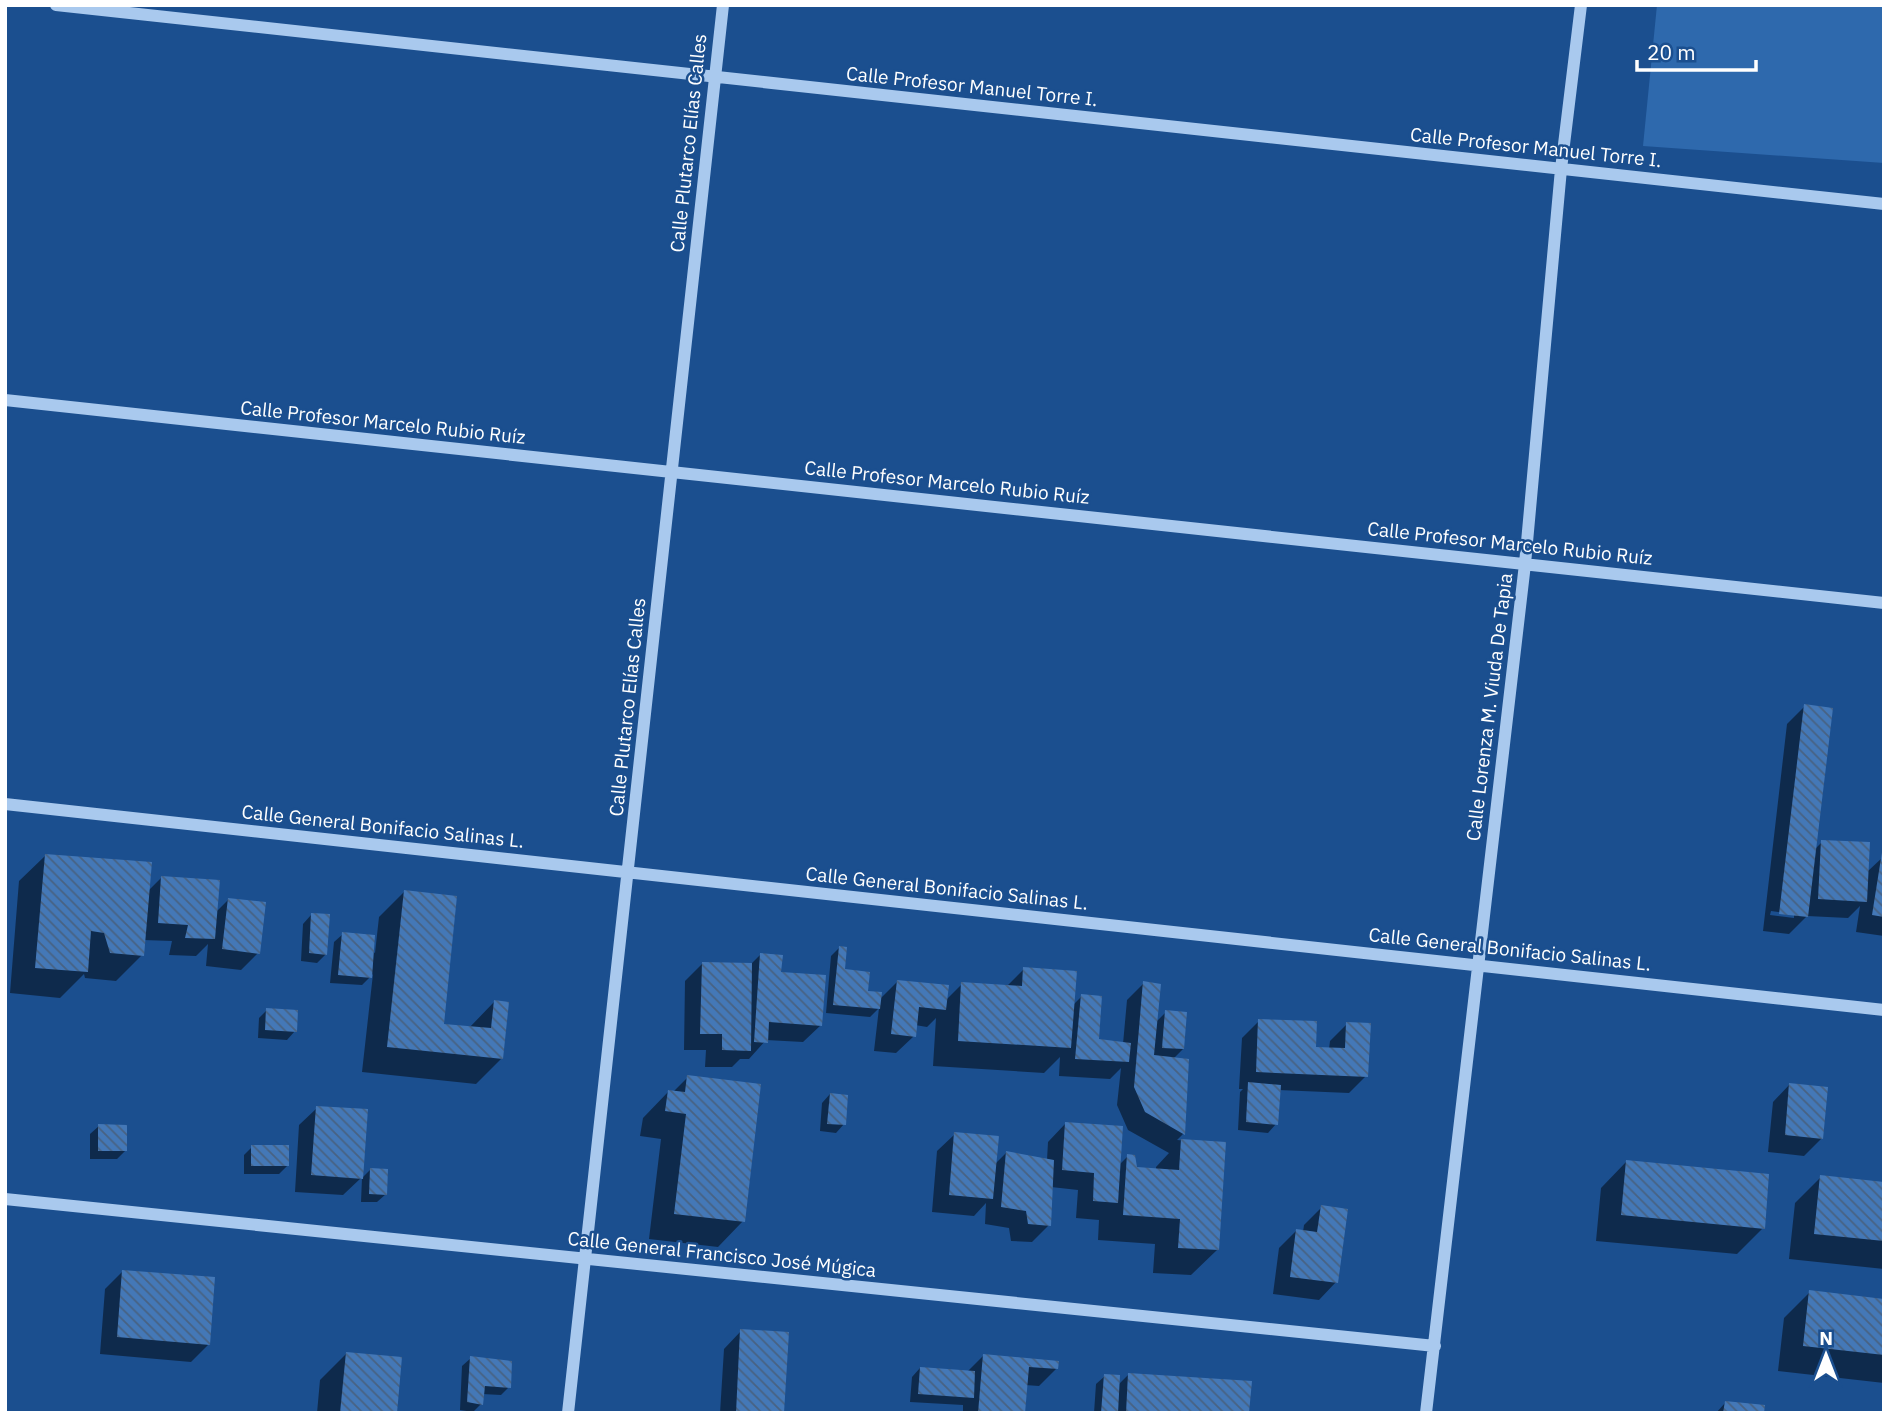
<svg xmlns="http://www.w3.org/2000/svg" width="1889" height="1418" viewBox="0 0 1889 1418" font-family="'IBM Plex Sans',sans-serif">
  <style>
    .park { fill: #2e69ad }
    .shadow { fill: #0007; fill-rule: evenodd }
    .building { fill: url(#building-back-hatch) }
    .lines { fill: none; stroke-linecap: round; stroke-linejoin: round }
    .minor { stroke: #a9c9ee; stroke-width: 12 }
    .labels { text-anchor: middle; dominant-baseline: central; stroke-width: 5; stroke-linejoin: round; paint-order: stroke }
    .street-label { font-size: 19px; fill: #fff; stroke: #1b4f8f }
  </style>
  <defs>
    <pattern id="building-back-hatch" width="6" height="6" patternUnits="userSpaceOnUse" patternTransform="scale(1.75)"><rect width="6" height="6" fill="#4478b7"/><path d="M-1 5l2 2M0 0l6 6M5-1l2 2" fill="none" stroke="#486282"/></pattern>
  </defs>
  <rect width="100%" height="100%" fill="#1b4f8f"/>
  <path class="park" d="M1657 5H1884V163L1643 146Z"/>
  <path class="shadow" d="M1805 706 1815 849 1822 842 1867 872 1884 856V936L1856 932 1860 906 1848 918 1807 916 1789 934 1763 931 1787 724ZM1771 911 1794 914V918L1770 915Z
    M45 856 147 892 161 878 215 913 228 900 258 953 241 970 206 966 208 944 196 956 169 955 172 941 143 940 142 955 116 981 85 978 84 974 60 998 10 993 19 881Z
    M405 891 442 1025 469 1028 494 1002 502 1058 476 1084 362 1072 373 974 362 985 330 983 334 942 343 934 375 953 379 917Z
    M311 915 326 954 317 963 301 961 303 924Z
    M839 948 844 971 866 993 880 999 897 982 945 1001 962 984 1006 987 1024 969 1073 1005 1082 996 1097 1041 1123 1044 1127 1000 1144 983 1156 1022 1166 1012 1183 1049 1173 1059 1187 1060 1183 1134 1177 1140 1224 1144 1217 1250 1191 1275 1153 1273 1155 1244 1098 1240 1099 1220 1076 1218 1078 1190 1051 1187 1049 1225 1032 1242 1011 1241 1009 1228 985 1224 986 1203 974 1216 932 1212 937 1151 955 1134 994 1165 1006 1153 1047 1160 1048 1142 1065 1124 1119 1165 1128 1156 1136 1169 1156 1170V1167L1169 1153 1128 1130 1117 1105 1121 1068 1110 1079 1059 1076 1060 1057 1044 1073 933 1066 936 1018 927 1027 915 1025 914 1036 896 1053 874 1051 879 1008 870 1017 826 1013 831 956Z
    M761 954 821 1025 803 1042 766 1040 749 1059H740L732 1067H705L706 1050H684L685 981 702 964H751Z
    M267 1010 295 1031 287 1040 258 1038 259 1018Z
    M1259 1021 1314 1048 1329 1049 1330 1041 1347 1024 1366 1076 1349 1093 1278 1090 1276 1124 1268 1133 1238 1130 1240 1092 1243 1089H1239L1242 1038Z
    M688 1077 743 1221 718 1247 649 1239 661 1139 640 1136 643 1118 668 1092H673Z
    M1790 1084 1822 1138 1804 1156 1768 1152 1773 1102Z
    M830 1094 844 1124 836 1133 820 1131 822 1103Z
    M317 1108 361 1178 343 1195 295 1192 299 1125Z
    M99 1126 126 1150 117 1159H90V1134Z
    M252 1147 288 1165 279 1174H244V1155Z
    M1626 1162 1763 1228 1737 1254 1596 1241 1601 1188Z
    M370 1170 386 1194 377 1202H361L362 1178Z
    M1821 1177 1884 1184V1269L1789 1259 1795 1203Z
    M1322 1207 1336 1282 1319 1300 1273 1294 1279 1248 1296 1231 1303 1232 1304 1225Z
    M123 1271 208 1345 191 1362 100 1354 105 1289Z
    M1810 1292 1884 1301V1383L1778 1371 1784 1318Z
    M741 1331 782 1413H720L724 1349Z
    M346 1354 395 1413H317L320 1380Z
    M983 1356 1057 1368 1039 1386 1025 1385 1023 1413H963V1405L910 1402 912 1377 920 1368 967 1372Z
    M471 1358 509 1387 501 1395 482 1394 481 1404 473 1412 460 1410 462 1366Z
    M1129 1374 1247 1413H1094L1096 1384 1105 1376 1118 1385Z
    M1725 1403 1763 1413H1716Z"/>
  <path class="building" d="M1804 704 1833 708 1808 917 1779 914Z
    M1821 840 1870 842 1867 902 1818 899Z
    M1882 852H1884V917L1872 915Z
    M45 854 152 862 144 956 110 953 104 933 91 931 88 972 35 968Z
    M161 876 220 880 215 939 185 938 188 925 158 923Z
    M404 890 457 896 444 1024 491 1028 494 1000 509 1002 503 1059 387 1047Z
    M228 898 266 902 260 954 222 949Z
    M311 913 330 914 327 955 309 953Z
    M342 932 375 935 372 978 338 975Z
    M839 946 847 947 845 969 870 972 868 991 882 992 880 1009 833 1005Z
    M760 953 783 955 781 972 826 975 822 1026 769 1022 768 1043 754 1042Z
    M702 962 752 963 751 1051 722 1050V1034H700Z
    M1023 967 1077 971 1071 1048 958 1041 961 982 1022 986Z
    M897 980 949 985 946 1010 919 1007 916 1037 891 1034Z
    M1143 981 1161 984 1154 1055 1189 1059 1185 1135 1145 1112 1134 1087Z
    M1081 994 1102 996 1099 1039 1131 1043 1129 1062 1075 1059Z
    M266 1008 298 1010 297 1032 265 1030Z
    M1165 1010 1187 1012 1184 1049 1162 1048Z
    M1258 1019 1317 1021 1316 1047 1345 1048 1346 1022 1371 1023 1368 1077 1256 1072Z
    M687 1075 761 1084 745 1222 674 1214 686 1114 665 1111 668 1090 685 1092Z
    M1248 1082 1281 1085 1278 1125 1246 1122Z
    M1789 1083 1828 1087 1823 1139 1785 1135Z
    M830 1093 848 1095 846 1125 827 1124Z
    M316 1106 368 1109 363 1179 311 1175Z
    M1065 1122 1123 1126 1118 1203 1093 1201 1094 1173 1062 1170Z
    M98 1124 127 1125V1151H98Z
    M954 1132 999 1136 993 1199 949 1195Z
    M1181 1139 1226 1142 1219 1250 1178 1248 1180 1219 1123 1215 1127 1154 1135 1155 1137 1167 1179 1170Z
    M251 1145H289V1166H251Z
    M1006 1151 1054 1160 1051 1226 1028 1224 1026 1211 1001 1207Z
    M1626 1160 1769 1174 1765 1229 1621 1215Z
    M370 1168 388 1169 387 1195 369 1194Z
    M1820 1175 1884 1182V1241L1814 1234Z
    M1321 1205 1348 1209 1338 1283 1290 1277 1296 1229 1317 1232Z
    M122 1270 215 1277 210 1345 117 1337Z
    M1809 1290 1884 1299V1355L1803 1346Z
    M740 1329 789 1332 784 1413H736Z
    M346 1352 402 1357 397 1413H340Z
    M983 1354 1059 1361 1058 1369 1029 1367 1025 1413H978Z
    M470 1356 512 1361 511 1388 485 1386 483 1405 467 1402Z
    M920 1367 975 1371 974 1398 918 1394Z
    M1128 1373 1252 1381 1249 1413H1126Z
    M1104 1374 1120 1375 1118 1413H1101Z
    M1725 1401 1765 1405 1764 1413H1723Z"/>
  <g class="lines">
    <path class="minor" d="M56 5 1884 204
      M5 400 1884 603
      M5 804 1884 1010
      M5 1199 1435 1346
      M568 1413 723 5
      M1426 1413 1525 564 1561 169 1581 5"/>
  </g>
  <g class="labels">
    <g class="street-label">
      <text transform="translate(972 86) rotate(6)">Calle Profesor Manuel Torre I.</text>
      <text transform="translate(688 143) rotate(-84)">Calle Plutarco Elías Calles</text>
      <text transform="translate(1536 147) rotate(6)">Calle Profesor Manuel Torre I.</text>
      <text transform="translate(383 422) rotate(6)">Calle Profesor Marcelo Rubio Ruíz</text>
      <text transform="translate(947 482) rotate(6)">Calle Profesor Marcelo Rubio Ruíz</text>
      <text transform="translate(1510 543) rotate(6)">Calle Profesor Marcelo Rubio Ruíz</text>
      <text transform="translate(627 707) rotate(-84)">Calle Plutarco Elías Calles</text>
      <text transform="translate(1489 707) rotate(-83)">Calle Lorenza M. Viuda De Tapia</text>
      <text transform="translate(383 826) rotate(6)">Calle General Bonifacio Salinas L.</text>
      <text transform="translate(947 888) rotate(6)">Calle General Bonifacio Salinas L.</text>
      <text transform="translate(1510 949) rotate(6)">Calle General Bonifacio Salinas L.</text>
      <text transform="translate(722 1254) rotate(6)">Calle General Francisco José Múgica</text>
    </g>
  </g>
  <rect width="1889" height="1418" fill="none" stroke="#ffffff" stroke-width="14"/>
  <g transform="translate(1826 1355)" stroke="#1b4f8f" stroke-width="5" paint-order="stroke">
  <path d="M0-5L12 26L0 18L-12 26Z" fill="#ffffff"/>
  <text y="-10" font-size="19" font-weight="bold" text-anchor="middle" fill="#ffffff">N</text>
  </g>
  <path d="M1637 60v10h119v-10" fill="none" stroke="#ffffff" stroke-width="3.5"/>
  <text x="1647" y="60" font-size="21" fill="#ffffff" stroke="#1b4f8f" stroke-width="5" paint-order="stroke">20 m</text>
</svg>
